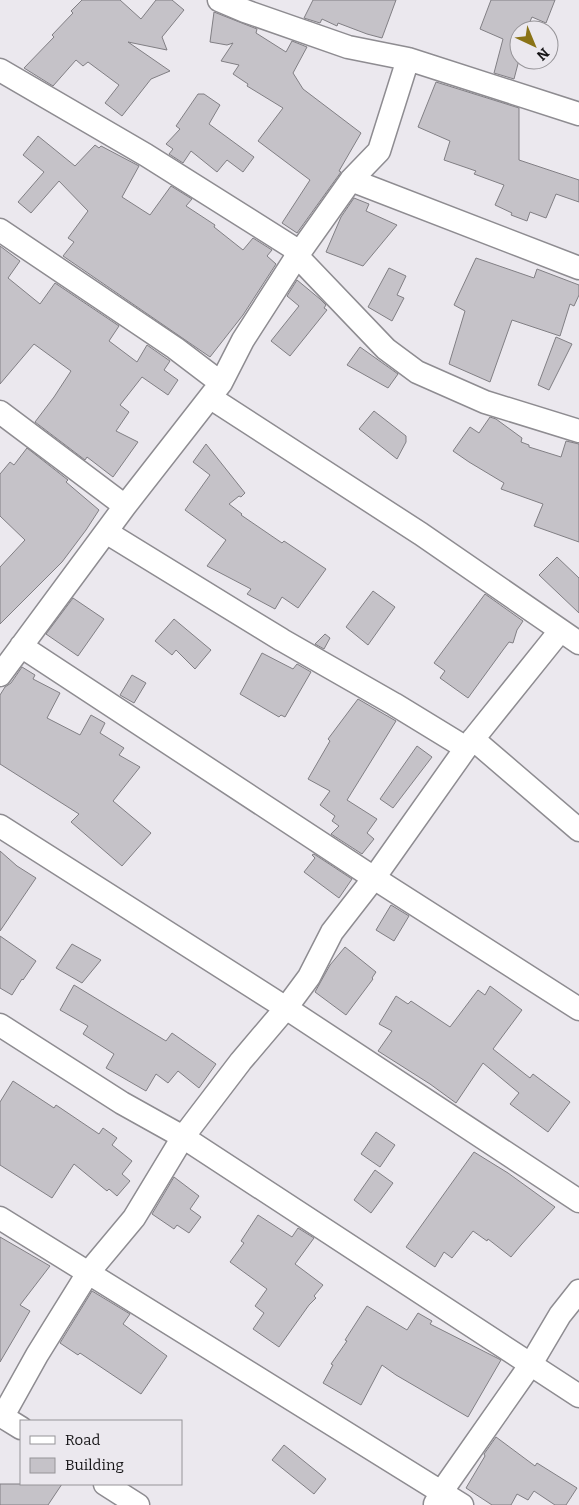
<svg xmlns="http://www.w3.org/2000/svg" width="579" height="1505" viewBox="0 0 579 1505" font-family="Bitter,serif">
  <style>
    .building { fill: #c5c2c8; stroke: #817f84 }
    .lines { fill: none; stroke-linecap: round; stroke-linejoin: round }
    .minor-casing { stroke: #8e8c91; stroke-width: 25 }
    .minor { stroke: #fff; stroke-width: 22 }
  </style>
  <rect width="100%" height="100%" fill="#ebe8ee"/>
  <path class="building" d="M82 0H120L141 19 156 0H172L184 10 162 37 167 50 128 42 170 71 151 79 122 116 105 103 119 85 88 62 83 66 76 60 53 86 24 68 54 37 52 35 73 13 71 11Z
    M313 0H396L382 38 367 34 338 23 337 26 322 19 320 23 304 18Z
    M491 0H555L546 23 532 17 526 30H519V60L514 79 494 73 503 39 480 29Z
    M214 12 257 29 256 33 286 52 292 41 307 47 293 73 303 89 361 133 339 171 341 172 297 233 282 223 310 180 258 141 283 108 247 86 248 84 233 74 239 65 221 61 233 43 227 45 210 42Z
    M436 82 519 108V160L579 180V202L556 194 546 218 530 212 527 221 511 215 512 213 495 205 504 185 474 174 476 171 444 160 450 141 418 127Z
    M198 94H204L220 105 209 124 254 157 243 172 227 160 217 172 191 151 183 163 169 154 173 149 166 144 180 129 176 126Z
    M38 136 75 166 95 145 99 148 101 146 139 166 122 197 150 215 171 186 192 199 186 206 215 225 214 227 243 250 253 238 272 250 267 256 276 264 243 315 210 357 63 256 74 242 68 238 88 211 59 181 31 213 18 202 44 172 23 155Z
    M354 198 369 204 366 211 397 225 363 266 326 252 341 217Z
    M0 246 20 261 8 278 40 304 55 283 119 326 109 341 137 362 147 345 170 361 164 370 178 380 168 395 142 377 120 405 129 412 116 431 138 442 113 477 87 457 85 460 35 422 54 397 71 371 34 344 0 384Z
    M476 258 534 278 537 269 579 285V295L574 306 570 304 560 336 512 320 490 382 449 364 465 311 454 305Z
    M389 268 406 276 397 295 404 298 392 321 368 307Z
    M297 280 320 299 326 305 324 308 327 310 290 356 271 341 299 306 287 296Z
    M556 337 572 344 549 390 538 385Z
    M360 347 398 374 388 388 347 365Z
    M374 411 406 436V442L397 459 359 429Z
    M490 417 496 419 522 438 521 442 529 445V447L561 457 566 441 579 444V542L534 526 543 504 501 489 504 483 469 462 453 451 470 427 479 433Z
    M206 444 245 493 241 497 239 496 229 504 242 514 241 515 282 543 284 541 326 569 298 608 282 597 275 609 247 594 251 589 207 566 226 540 185 510 210 475 193 462Z
    M27 448 68 480 66 482 99 510 86 530 62 562 0 624V567L25 540 0 516V474L10 462 14 465Z
    M557 557 579 578V613L539 575Z
    M373 591 395 607 368 645 346 627Z
    M485 594 523 621 517 630 513 643 509 642 503 650 468 698 440 678 445 671 434 663Z
    M73 598 104 619 78 656 46 634Z
    M174 619 211 650 195 669 176 650 172 655 155 641Z
    M325 634 330 638 324 649 315 644Z
    M262 653 293 669 297 664 311 672 285 717 281 715 279 717 240 694Z
    M22 667 35 675 33 679 60 693 47 718 80 735 91 715 105 723 100 733 124 748 119 755 140 767 113 801 151 833 122 866 71 822 79 814 0 764V695L5 687 11 683Z
    M132 675 146 683 134 703 120 695Z
    M358 699 396 721 347 800 377 819 367 833 374 839 362 854 331 834 339 826 332 821 335 816 320 805 330 791 308 779 330 741 328 739Z
    M417 746 432 757 393 808 380 799Z
    M0 851 17 866 36 878 0 931Z
    M314 854 352 879 339 898 304 872 315 858 312 855Z
    M391 905 409 916 394 941 376 930Z
    M0 936 36 961 23 980 22 979 12 995 0 988Z
    M72 944 101 960 82 983 56 968Z
    M345 947 376 972 372 978 373 979 346 1015 315 992 330 965Z
    M74 985 166 1041 172 1033 216 1064 199 1088 178 1071 168 1083 156 1074 146 1091 106 1068 114 1054 83 1034 88 1026 60 1010Z
    M490 986 522 1010 493 1049 530 1078 533 1074 570 1102 548 1132 510 1104 519 1093 483 1063 456 1103 430 1084 378 1051 392 1031 379 1024 396 996 408 1004 411 1001 450 1027 478 990 485 995Z
    M13 1081 54 1108 56 1105 99 1134 103 1128 117 1138 112 1145 132 1161 122 1174 130 1181 117 1196 109 1189 107 1191 74 1164 52 1198 0 1165V1102Z
    M376 1132 395 1145 380 1167 361 1154Z
    M474 1152 508 1173 555 1207 521 1245 511 1257 488 1239 487 1241 473 1231 452 1258 444 1252 435 1267 406 1247Z
    M375 1170 393 1183 371 1213 354 1200Z
    M174 1177 199 1196 190 1209 201 1217 189 1233 177 1225 174 1229 152 1214Z
    M258 1215 292 1237 298 1228 314 1238 295 1264 323 1285 314 1296 316 1298 309 1305 279 1347 253 1329 264 1313 255 1306 267 1289 230 1262 244 1243 241 1241Z
    M0 1237 50 1266 20 1305 30 1311 0 1362Z
    M92 1291 130 1314 123 1324 167 1356 141 1394 80 1353 78 1355 60 1343Z
    M367 1306 407 1330 418 1313 432 1321 430 1324 501 1360 468 1417 396 1375 382 1365 361 1405 323 1383 333 1365 331 1364 347 1341 345 1340Z
    M496 1437 535 1466 537 1463 577 1488 566 1505H555L534 1491 528 1500 517 1494 511 1505H492L466 1488 485 1456 484 1454Z
    M284 1445 326 1479 314 1494 272 1460Z
    M0 1484H62L48 1505H0Z"/>
  <g class="lines">
    <defs>
      <path id="minor" d="M219 0 245 11 348 47 408 59 579 114
        M0 70 146 155 292 247 297 256 386 349 417 372 485 402 579 431
        M351 180 579 268
        M0 230 175 348 221 383
        M211 398 421 534 579 643
        M0 412 125 506
        M106 532 282 640 394 704 466 748
        M21 646 374 878 579 1009
        M0 675 125 506 221 383 243 340 297 256 351 180 379 151 408 59
        M473 739 579 830
        M0 826 286 1008 579 1201
        M0 1025 122 1103 183 1137 579 1396
        M0 1218 462 1505
        M0 1415 21 1428
        M3 1416 37 1355 88 1273 134 1218 183 1137 241 1061 286 1008 309 977 332 932 374 878 466 748 560 631
        M105 1484 138 1505
        M435 1504 442 1491 531 1364 560 1315 579 1291"/>
    </defs>
    <use href="#minor" class="minor-casing"/>
    <use href="#minor" class="minor"/>
  </g>
  <rect x="20" y="1420" width="162" height="65" fill="#ebe8ee" stroke="#969498"/>
  <rect x="30" y="1436" width="25" height="8" fill="#ffffff" stroke="#969498"/>
  <text x="65" y="1445" font-size="15" fill="#161517">Road</text>
  <rect x="30" y="1458" width="25" height="15" fill="#c5c2c8" stroke="#969498"/>
  <text x="65" y="1470" font-size="15" fill="#161517">Building</text>
  <g transform="translate(534 45) rotate(136)"><circle r="24" fill="#ebe8ee" stroke="#969498"/>
  <path d="M0-4L9 19L0 12L-9 19Z" fill="#8a7316"/>
  <text y="-8" font-size="14" font-weight="bold" text-anchor="middle" fill="#161517">N</text>
  </g>
</svg>
